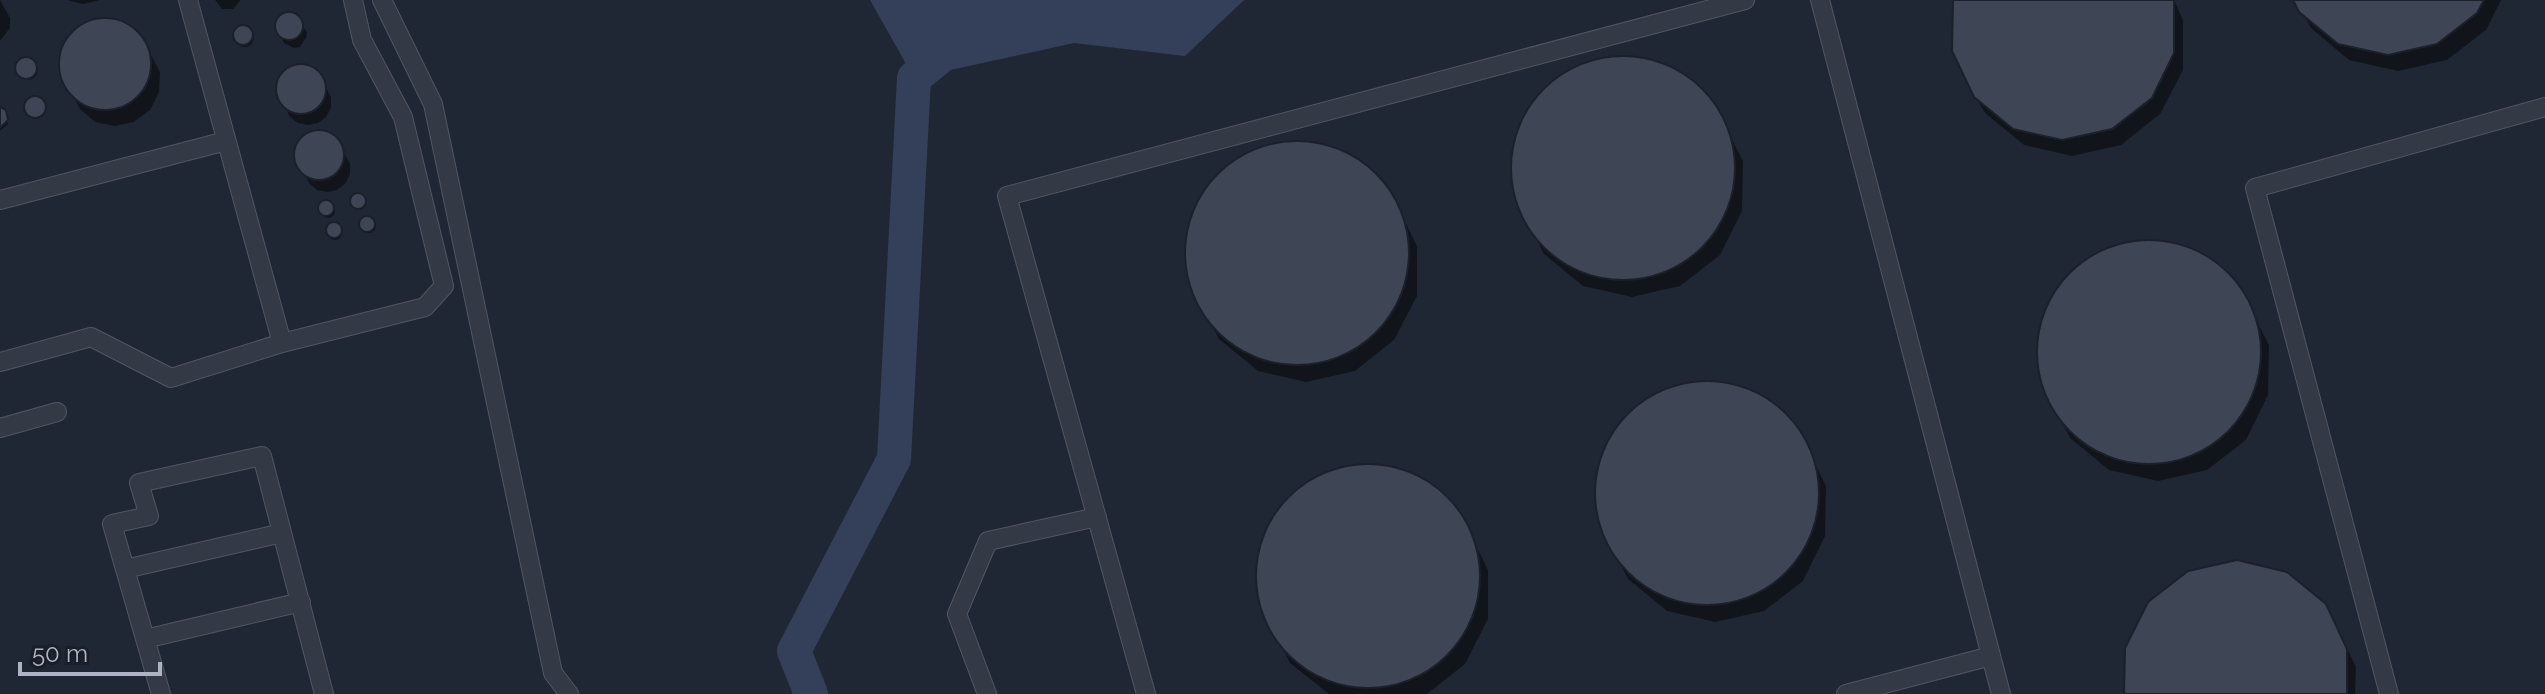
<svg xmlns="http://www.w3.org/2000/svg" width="2545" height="694" viewBox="0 0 2545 694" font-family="Raleway,sans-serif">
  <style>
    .water { fill: #34405a }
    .shadow { fill: #0007 }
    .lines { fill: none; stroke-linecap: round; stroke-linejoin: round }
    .river { stroke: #34405a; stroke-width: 34 }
    .building { fill: #3e4655; stroke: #1b202b; stroke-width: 2 }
    .minor-casing { stroke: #515663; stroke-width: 20 }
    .minor { stroke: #333945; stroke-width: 18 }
  </style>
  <rect width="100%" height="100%" fill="#202734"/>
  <path class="water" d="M870 0H1244L1185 56 1074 43 914 78Z"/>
  <path class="shadow" d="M0 0 10 18V28L0 41Z
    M67 0H100L83 4Z
    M215 0H240V1L233 9H222Z
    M1955 0H2174L2183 20V70L2160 114 2121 145 2072 156 2024 145 1985 113 1975 96Z
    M2296 0H2501L2486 30 2447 60 2398 71 2349 60 2311 28Z
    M284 15H295L307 32 306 38 300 47 294 48 284 43 279 34 277 23Z
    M106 19 126 24 141 36 160 72 159 92 150 110 134 122 115 126 95 122 80 109 61 74 62 54 70 36 87 23Z
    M236 38a9 9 0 1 1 18 0a9 9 0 1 1-18 0Z
    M1624 56 1673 67 1711 99 1743 161 1742 211 1720 255 1680 286 1632 297 1583 286 1544 254 1513 192 1514 142 1536 97 1576 66Z
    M18 70a10 10 0 1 1 20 0a10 10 0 1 1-20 0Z
    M301 65 311 68 319 74 331 97V108L326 117 318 123 308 125 298 123 290 117 278 94V83L283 74 291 68Z
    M26 109a10 10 0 1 1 20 0a10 10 0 1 1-20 0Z
    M0 110 6 116 8 124 0 131Z
    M320 132 330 135 338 141 350 164V174L345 184 337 190 327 192 317 190 309 183 297 160V150L302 141 310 134Z
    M1299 141 1347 152 1386 183 1417 246V296L1394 340 1355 371 1306 382 1258 371 1219 339 1188 277V227L1211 182 1250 151Z
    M352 203a7 7 0 1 1 14 0a7 7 0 1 1-14 0Z
    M321 211a7 7 0 1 1 14 0a7 7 0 1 1-14 0Z
    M362 226a7 7 0 1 1 14 0a7 7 0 1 1-14 0Z
    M328 233a7 7 0 1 1 14 0a7 7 0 1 1-14 0Z
    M2150 240 2199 251 2237 283 2269 345 2268 395 2246 440 2207 470 2158 481 2109 470 2070 438 2039 376 2040 326 2062 281 2102 251Z
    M1708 381 1757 392 1795 424 1826 486 1825 536 1803 581 1764 611 1715 622 1667 611 1628 579 1597 517 1598 467 1620 422 1659 392Z
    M1370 464 1418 476 1457 507 1488 570V619L1465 664 1427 694H1329L1290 663 1259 600V551L1282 506 1321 475Z
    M2334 622 2356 667 2355 694H2126Z"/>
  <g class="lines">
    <path class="river" d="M811 694 794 651 894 459 914 78 1010 0"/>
  </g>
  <path class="building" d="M1953 0H2174V53L2152 98 2112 129 2062 140 2013 129 1974 97 1952 51Z
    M2293 0H2484L2477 13 2437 44 2388 55 2338 44 2299 12Z
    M275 26a14 14 0 1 1 28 0a14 14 0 1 1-28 0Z
    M59 64a46 46 0 1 1 92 0a46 46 0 1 1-92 0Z
    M233 35a10 10 0 1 1 20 0a10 10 0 1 1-20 0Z
    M1511 168a112 112 0 1 1 224 0a112 112 0 1 1-224 0Z
    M15 68a11 11 0 1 1 22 0a11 11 0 1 1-22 0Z
    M276 89a25 25 0 1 1 50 0a25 25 0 1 1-50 0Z
    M24 107a11 11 0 1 1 22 0a11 11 0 1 1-22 0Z
    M0 107 6 110 8 120 0 128Z
    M294 155a25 25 0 1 1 50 0a25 25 0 1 1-50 0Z
    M1185 253a112 112 0 1 1 224 0a112 112 0 1 1-224 0Z
    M350 201a8 8 0 1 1 16 0a8 8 0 1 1-16 0Z
    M318 208a8 8 0 1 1 16 0a8 8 0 1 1-16 0Z
    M359 224a8 8 0 1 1 16 0a8 8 0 1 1-16 0Z
    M326 230a8 8 0 1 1 16 0a8 8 0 1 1-16 0Z
    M2037 352a112 112 0 1 1 224 0a112 112 0 1 1-224 0Z
    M1595 493a112 112 0 1 1 224 0a112 112 0 1 1-224 0Z
    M1256 576a112 112 0 1 1 224 0a112 112 0 1 1-224 0Z
    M2237 560 2287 572 2326 604 2347 649V694H2124L2125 648 2148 602 2188 571Z"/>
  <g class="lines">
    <defs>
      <path id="minor" d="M382 0 433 104 553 673 569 694
        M1820 0 2001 694
        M0 200 226 141
        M282 343 425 307 444 286 403 117 362 40 353 0
        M0 362 91 337 171 378 282 343 188 0
        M0 428 57 412
        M125 569 282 533
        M145 639 301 602
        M161 694 112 524 149 516 139 483 262 456 324 694
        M987 694 957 614 988 541 1097 517
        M1146 694 1007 196 1745 0
        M1846 694 1991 656
        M2389 694 2255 188 2545 107"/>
    </defs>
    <use href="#minor" class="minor-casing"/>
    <use href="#minor" class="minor"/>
  </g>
  <path d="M20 662v12h140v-12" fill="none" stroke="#adb3c2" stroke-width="4"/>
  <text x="32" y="662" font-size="24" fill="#adb3c2" stroke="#191e29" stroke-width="6" paint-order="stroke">50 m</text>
</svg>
